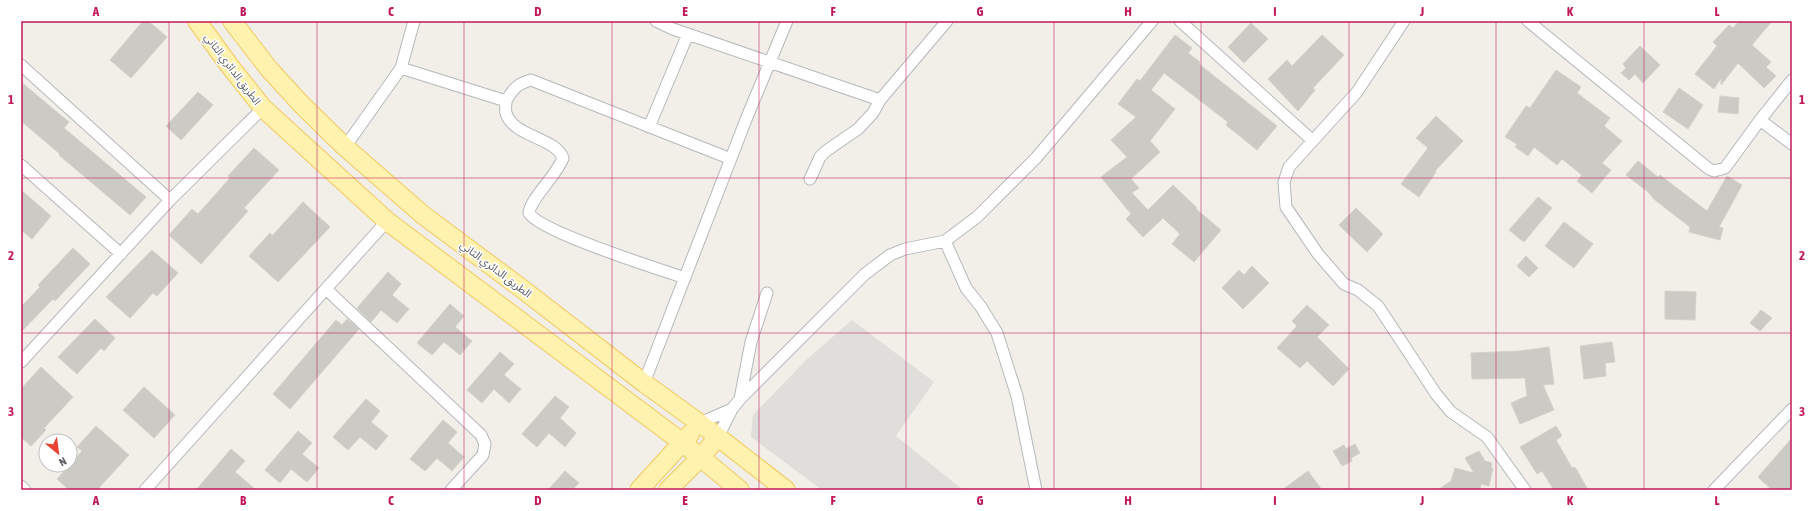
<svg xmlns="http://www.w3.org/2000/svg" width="1813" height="511" viewBox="0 0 1813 511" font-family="'Asap Condensed','Noto Sans Arabic',sans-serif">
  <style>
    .industrial { fill: #e0deda }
    .building { fill: #cccac5; stroke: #d6d1c6 }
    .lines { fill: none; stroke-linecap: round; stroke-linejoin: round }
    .minor-casing { stroke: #b5b8bc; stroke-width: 13 }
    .primary-casing { stroke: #f2c960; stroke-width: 20 }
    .minor { stroke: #fff; stroke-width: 11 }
    .primary { stroke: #fff2af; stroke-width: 18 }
    .grid { fill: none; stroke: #c2185b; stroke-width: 1; stroke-opacity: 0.55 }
    .labels { text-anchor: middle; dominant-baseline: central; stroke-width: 3; stroke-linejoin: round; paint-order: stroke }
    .street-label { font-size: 11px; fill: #5f6368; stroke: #fff }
    .neatline { fill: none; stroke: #c2185b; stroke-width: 1.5 }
    .grid-label { font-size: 13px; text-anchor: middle; font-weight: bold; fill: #c2185b }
  </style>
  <rect width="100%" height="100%" fill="#f1efe8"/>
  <path class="industrial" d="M852 320 934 382 896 436 963 490H822L751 437 753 415 806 360Z"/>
  <path class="building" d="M143 21H148L167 37 131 78 110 60Z
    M1739 21H1772L1752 45 1771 62 1766 67 1776 76 1764 88 1738 63 1721 85V78L1714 89 1695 74 1717 46 1713 42 1729 25 1733 28Z
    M1251 23 1268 39 1244 63 1228 47Z
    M1175 35 1192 48 1188 53 1200 62 1199 64 1277 126 1257 150 1226 125 1228 122 1164 73 1151 90 1175 109 1150 141 1160 152 1131 179 1139 188 1132 193 1148 210 1173 185 1197 208 1196 209 1221 230 1194 262 1172 244 1180 234 1163 218 1143 237 1126 219 1131 214 1101 177 1127 157 1111 140 1136 117 1118 104 1137 79 1140 81Z
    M1322 35 1344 55 1313 88 1315 90 1298 111 1268 79 1287 60 1292 66Z
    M1640 46 1660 65 1643 83 1635 74 1629 80 1621 73 1626 68 1623 64Z
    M1556 70 1581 87 1577 93 1610 118 1604 126 1622 141 1602 163 1611 170 1592 193 1577 181 1582 175 1562 159 1557 165 1534 147 1528 156 1515 147 1517 144 1505 137 1526 106 1530 108Z
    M21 82 69 122 64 128 146 197 130 215 59 155 60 154 21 121Z
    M1679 88 1703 105 1688 129 1663 112Z
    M198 92 213 105 181 140 166 126Z
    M1720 96 1739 98 1738 114 1718 112Z
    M1436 116 1463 141 1435 171 1436 172 1419 197 1401 184 1428 148 1416 138Z
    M254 148 279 170 244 208 248 211 201 264 169 235 192 209 198 214 230 178 228 176Z
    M1638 161 1658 177 1660 175 1669 182 1707 211 1727 176 1742 185 1719 227 1723 228 1720 240 1689 232 1690 227 1655 200 1647 191 1626 175Z
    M21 190 51 216 32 239 21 230Z
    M1538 197 1552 208 1524 242 1509 230Z
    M303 202 330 227 278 282 249 256 270 233 272 236Z
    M1356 208 1383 234 1367 252 1339 225Z
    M1564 222 1593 244 1574 268 1545 246Z
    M73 248 90 264 55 301 53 299 21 332V307L40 287 38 285Z
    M152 250 178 273 157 296 153 293 130 318 106 297Z
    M1526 256 1538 268 1529 277 1517 266Z
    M1252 266 1269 283 1243 309 1222 288 1239 270 1244 275Z
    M388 272 401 284 392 295 409 309 397 323 381 310 371 322 357 308Z
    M1665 291 1696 292 1695 320 1665 319Z
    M450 304 464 316 455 327 472 341 460 355 444 342 432 355 417 343Z
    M1307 305 1329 325 1317 337 1349 369 1333 386 1307 361 1300 368 1277 348 1297 326 1292 321Z
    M1761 310 1772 318 1760 331 1750 323Z
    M95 319 115 338 104 351 101 348 77 374 58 357Z
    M347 319 359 329 290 409 273 394 336 320 342 325Z
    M1612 342 1615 362 1605 363 1606 376 1584 379 1580 346Z
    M1549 347 1554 384 1543 385 1554 410 1520 424 1511 403 1527 396 1525 378 1472 379 1471 353 1520 351Z
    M500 352 514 364 504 375 521 389 509 403 494 389 482 403 467 390Z
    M41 367 73 397 44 428 46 430 31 446 21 437V389Z
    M144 387 175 415 154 438 123 410Z
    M555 396 569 407 560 418 576 433 565 447 549 433 537 447 522 434Z
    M366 399 380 411 371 422 388 436 376 450 360 437 348 450 333 437Z
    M443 420 457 432 448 443 464 457 452 471 437 458 425 471 410 459Z
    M96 426 129 455 97 490H69L57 479 82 451 77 447Z
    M1556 426 1562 436 1556 440 1572 468 1575 467 1588 490H1554L1542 471 1537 474 1520 447Z
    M298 431 312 443 302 454 319 468 307 482 291 469 280 483 265 470Z
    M1792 438V490H1772L1758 477Z
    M1355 444 1360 453 1351 458 1352 461 1342 466 1333 451 1344 445 1346 449Z
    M231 449 245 461 235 472 256 490H196Z
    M1479 451 1485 461 1492 463 1491 468H1493L1489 486 1481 484 1480 490H1438L1451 481 1455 468 1474 473 1465 458Z
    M565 471 579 483 572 490H548Z
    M1308 471 1322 490H1282Z"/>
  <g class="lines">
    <defs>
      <path id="minor" d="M656 21 673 29 880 100
        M1180 21 1313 141
        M1404 21 1357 92 1289 167 1284 182 1286 207 1318 254 1344 284 1358 290 1378 306 1436 394 1451 412 1487 437 1525 490
        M1528 21 1709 169 1714 171 1725 168 1760 120 1792 144
        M21 65 170 200
        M401 68 506 101C513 89 517 84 531 80L731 159
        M506 101C506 104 505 110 506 113 513 137 555 137 563 158 557 175 530 199 529 213 540 232 659 269 685 278
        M1760 120 1792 80
        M649 127 688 34
        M345 147 401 68 414 21
        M21 165 121 254
        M810 179 820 157 826 151 858 129 873 113 880 100 947 21
        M945 241 966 288 981 307 997 333 1017 396 1036 490
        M326 289 481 435 485 444 483 455 451 490
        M21 362 170 200 263 108
        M644 383 747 117 787 21
        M740 399 751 342 767 293
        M700 423 732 409
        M718 437 732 409 740 399 865 274 890 255 905 249 945 241 977 217 1036 158 1152 21
        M21 486 25 490
        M145 490 387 221
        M1714 490 1792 409"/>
      <path id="primary" d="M197 21 229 65 263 108 387 221 683 443 740 490
        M232 21 269 69 302 105 345 147 423 215 521 288 644 383 709 430 786 490
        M639 490 690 434
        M668 490 700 458 718 437"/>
    </defs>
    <use href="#minor" class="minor-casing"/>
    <use href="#primary" class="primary-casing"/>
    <use href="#minor" class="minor"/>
    <use href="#primary" class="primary"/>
  </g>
  <path class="grid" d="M169 21V490M317 21V490M464 21V490M612 21V490M759 21V490M906 21V490M1054 21V490M1201 21V490M1349 21V490M1496 21V490M1644 21V490M21 178H1792M21 333H1792"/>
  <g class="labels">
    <g class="street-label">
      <text transform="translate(233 69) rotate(53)">الطريق الدائري الثاني</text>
      <text transform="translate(496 269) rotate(37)">الطريق الدائري الثاني</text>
    </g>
  </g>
  <rect width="1813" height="511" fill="none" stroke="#ffffff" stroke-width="44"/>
  <g transform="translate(58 453) rotate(151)"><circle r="19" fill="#ffffff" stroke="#bfc1c3"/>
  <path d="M0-3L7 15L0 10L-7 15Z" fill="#ea4335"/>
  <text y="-6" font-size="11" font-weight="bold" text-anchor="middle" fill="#5f6368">N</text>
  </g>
  <rect x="22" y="22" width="1769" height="467" class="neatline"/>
  <g class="grid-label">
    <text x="96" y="16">A</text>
    <text x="243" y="16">B</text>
    <text x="391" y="16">C</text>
    <text x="538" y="16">D</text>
    <text x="685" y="16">E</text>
    <text x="833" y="16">F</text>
    <text x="980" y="16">G</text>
    <text x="1128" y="16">H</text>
    <text x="1275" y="16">I</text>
    <text x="1422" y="16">J</text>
    <text x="1570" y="16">K</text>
    <text x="1717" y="16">L</text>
    <text x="11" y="104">1</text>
    <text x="1802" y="104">1</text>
    <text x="11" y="260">2</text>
    <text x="1802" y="260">2</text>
    <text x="11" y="416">3</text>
    <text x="1802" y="416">3</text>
    <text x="96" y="505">A</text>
    <text x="243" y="505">B</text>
    <text x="391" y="505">C</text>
    <text x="538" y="505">D</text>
    <text x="685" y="505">E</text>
    <text x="833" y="505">F</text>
    <text x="980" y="505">G</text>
    <text x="1128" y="505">H</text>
    <text x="1275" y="505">I</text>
    <text x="1422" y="505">J</text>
    <text x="1570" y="505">K</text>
    <text x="1717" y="505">L</text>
  </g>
</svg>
